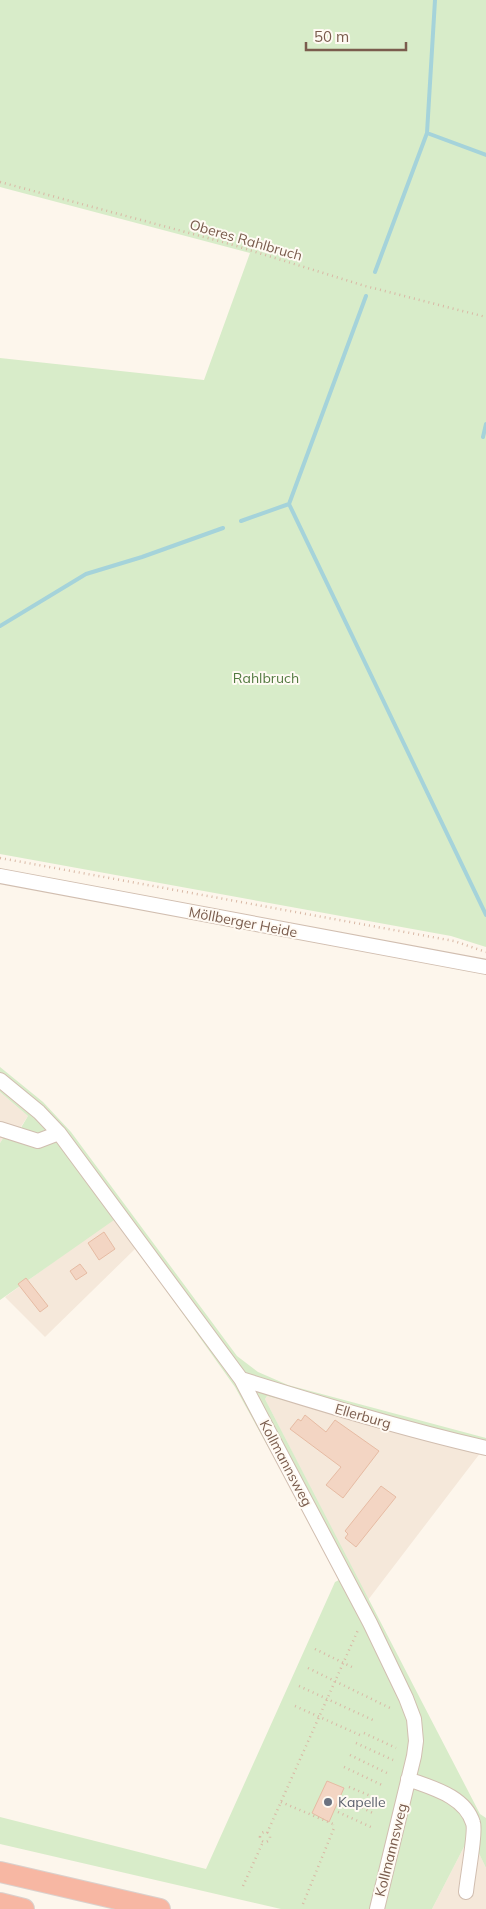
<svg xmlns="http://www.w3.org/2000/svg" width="486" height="1909" viewBox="0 0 486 1909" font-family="Mulish,sans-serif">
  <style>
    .residential { fill: #f5e8da }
    .green { fill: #d8ecc9 }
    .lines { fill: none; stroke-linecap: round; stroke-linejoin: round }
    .stream { stroke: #a5d3da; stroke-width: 4 }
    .building { fill: #f3d5c3; stroke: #e6bba3 }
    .minor-casing { stroke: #d1beb0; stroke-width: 16 }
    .highway-casing { stroke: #dad1cd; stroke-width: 22 }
    .path { stroke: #d9b8a5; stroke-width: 2.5; stroke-dasharray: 1 4; stroke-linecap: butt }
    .minor { stroke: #fff; stroke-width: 14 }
    .highway { stroke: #f7b7a3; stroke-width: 20 }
    .worship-dot { fill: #6b7280; stroke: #fffaf3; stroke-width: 2 }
    .labels { text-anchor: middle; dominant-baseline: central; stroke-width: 4; stroke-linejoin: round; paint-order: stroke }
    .street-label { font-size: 14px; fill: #7a5c4d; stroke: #fffaf3 }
    .park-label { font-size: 14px; fill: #537a41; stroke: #fffaf3 }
    .worship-label { font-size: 14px; fill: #5b616d; stroke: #fffaf3; text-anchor: start }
  </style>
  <rect width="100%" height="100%" fill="#fdf6ec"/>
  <path class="residential" d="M0 1092 28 1116 18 1131 9 1129 0 1143Z
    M113 1219 136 1248 45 1337 5 1297Z
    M267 1396 481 1452 368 1600 265 1399Z
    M467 1841 476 1847 486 1868V1909H432Z"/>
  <path class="green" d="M0 0H486V947L451 936 0 854V358L204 380 250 253 0 187Z
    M0 1067 43 1102 71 1132 237 1356 258 1372 288 1385 486 1438V1453L267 1396 265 1399 480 1814 486 1818V1868L476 1847 467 1841 432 1909H281L0 1844V1817L206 1869 335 1582 341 1579 235 1387 136 1248 114 1220 0 1300V1143L9 1129 19 1131 28 1116 0 1092Z"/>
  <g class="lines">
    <path class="stream" d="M427 133 486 155
      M375 272 427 133 435 0
      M366 296 289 504 486 915
      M483 437 486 424
      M241 521 289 504
      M0 626 86 574 142 557 223 528"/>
  </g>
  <path class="building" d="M104 1232 115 1249 99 1260 88 1243Z
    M80 1264 87 1273 76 1280 70 1271Z
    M26 1278 48 1306 40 1312 18 1284Z
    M305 1415 326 1432 335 1420 379 1451 343 1498 326 1485 341 1467 290 1429 298 1419 301 1421Z
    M381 1486 396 1497 356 1547 345 1538 348 1534 345 1531Z
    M327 1781 344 1788 329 1822 312 1813Z"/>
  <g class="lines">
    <defs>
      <path id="minor" d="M0 876 486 967
        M0 1080 39 1112 59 1133 241 1379 370 1623 406 1698 414 1719 416 1741 414 1756 377 1909
        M0 1129 38 1141 59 1133
        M241 1379C322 1404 403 1429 486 1448
        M408 1779C432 1788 465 1796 473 1823 476 1831 467 1880 466 1892"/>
      <path id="highway" d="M0 1872 160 1909
        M0 1903 24 1909"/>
    </defs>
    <use href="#minor" class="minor-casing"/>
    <use href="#highway" class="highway-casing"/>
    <path class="path" d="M0 182 230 244 365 286 486 317
      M0 858 454 941 486 952
      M315 1649 354 1668
      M308 1668 390 1708
      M299 1686 375 1721
      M295 1706 362 1736
      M364 1733 396 1748
      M356 1743 393 1760
      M350 1755 389 1774
      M344 1767 384 1786
      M349 1787 378 1799
      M344 1799 375 1814
      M281 1802 333 1824
      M338 1812 373 1828
      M260 1837a5 5 0 1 1 10 0a5 5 0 1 1-10 0Z
      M267 1833 358 1630
      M243 1886 263 1842
      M303 1904 334 1828 333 1825"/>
    <use href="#minor" class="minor"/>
    <use href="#highway" class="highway"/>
  </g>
  <circle class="worship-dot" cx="328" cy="1802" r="5"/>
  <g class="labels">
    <g class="street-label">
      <text transform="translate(246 240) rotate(16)">Oberes Rahlbruch</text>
      <text transform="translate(243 922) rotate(11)">Möllberger Heide</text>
      <text transform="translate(363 1416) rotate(16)">Ellerburg</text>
      <text transform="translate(286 1463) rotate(62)">Kollmannsweg</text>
      <text transform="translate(391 1850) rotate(-76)">Kollmannsweg</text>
    </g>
    <g class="park-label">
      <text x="266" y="678">Rahlbruch</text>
    </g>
    <g class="worship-label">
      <text x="338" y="1802">Kapelle</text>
    </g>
  </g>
  <path d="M306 42v8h100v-8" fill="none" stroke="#7a5c4d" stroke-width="2.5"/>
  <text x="314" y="42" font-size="15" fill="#7a5c4d" stroke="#fffaf3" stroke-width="4" paint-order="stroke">50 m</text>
</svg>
